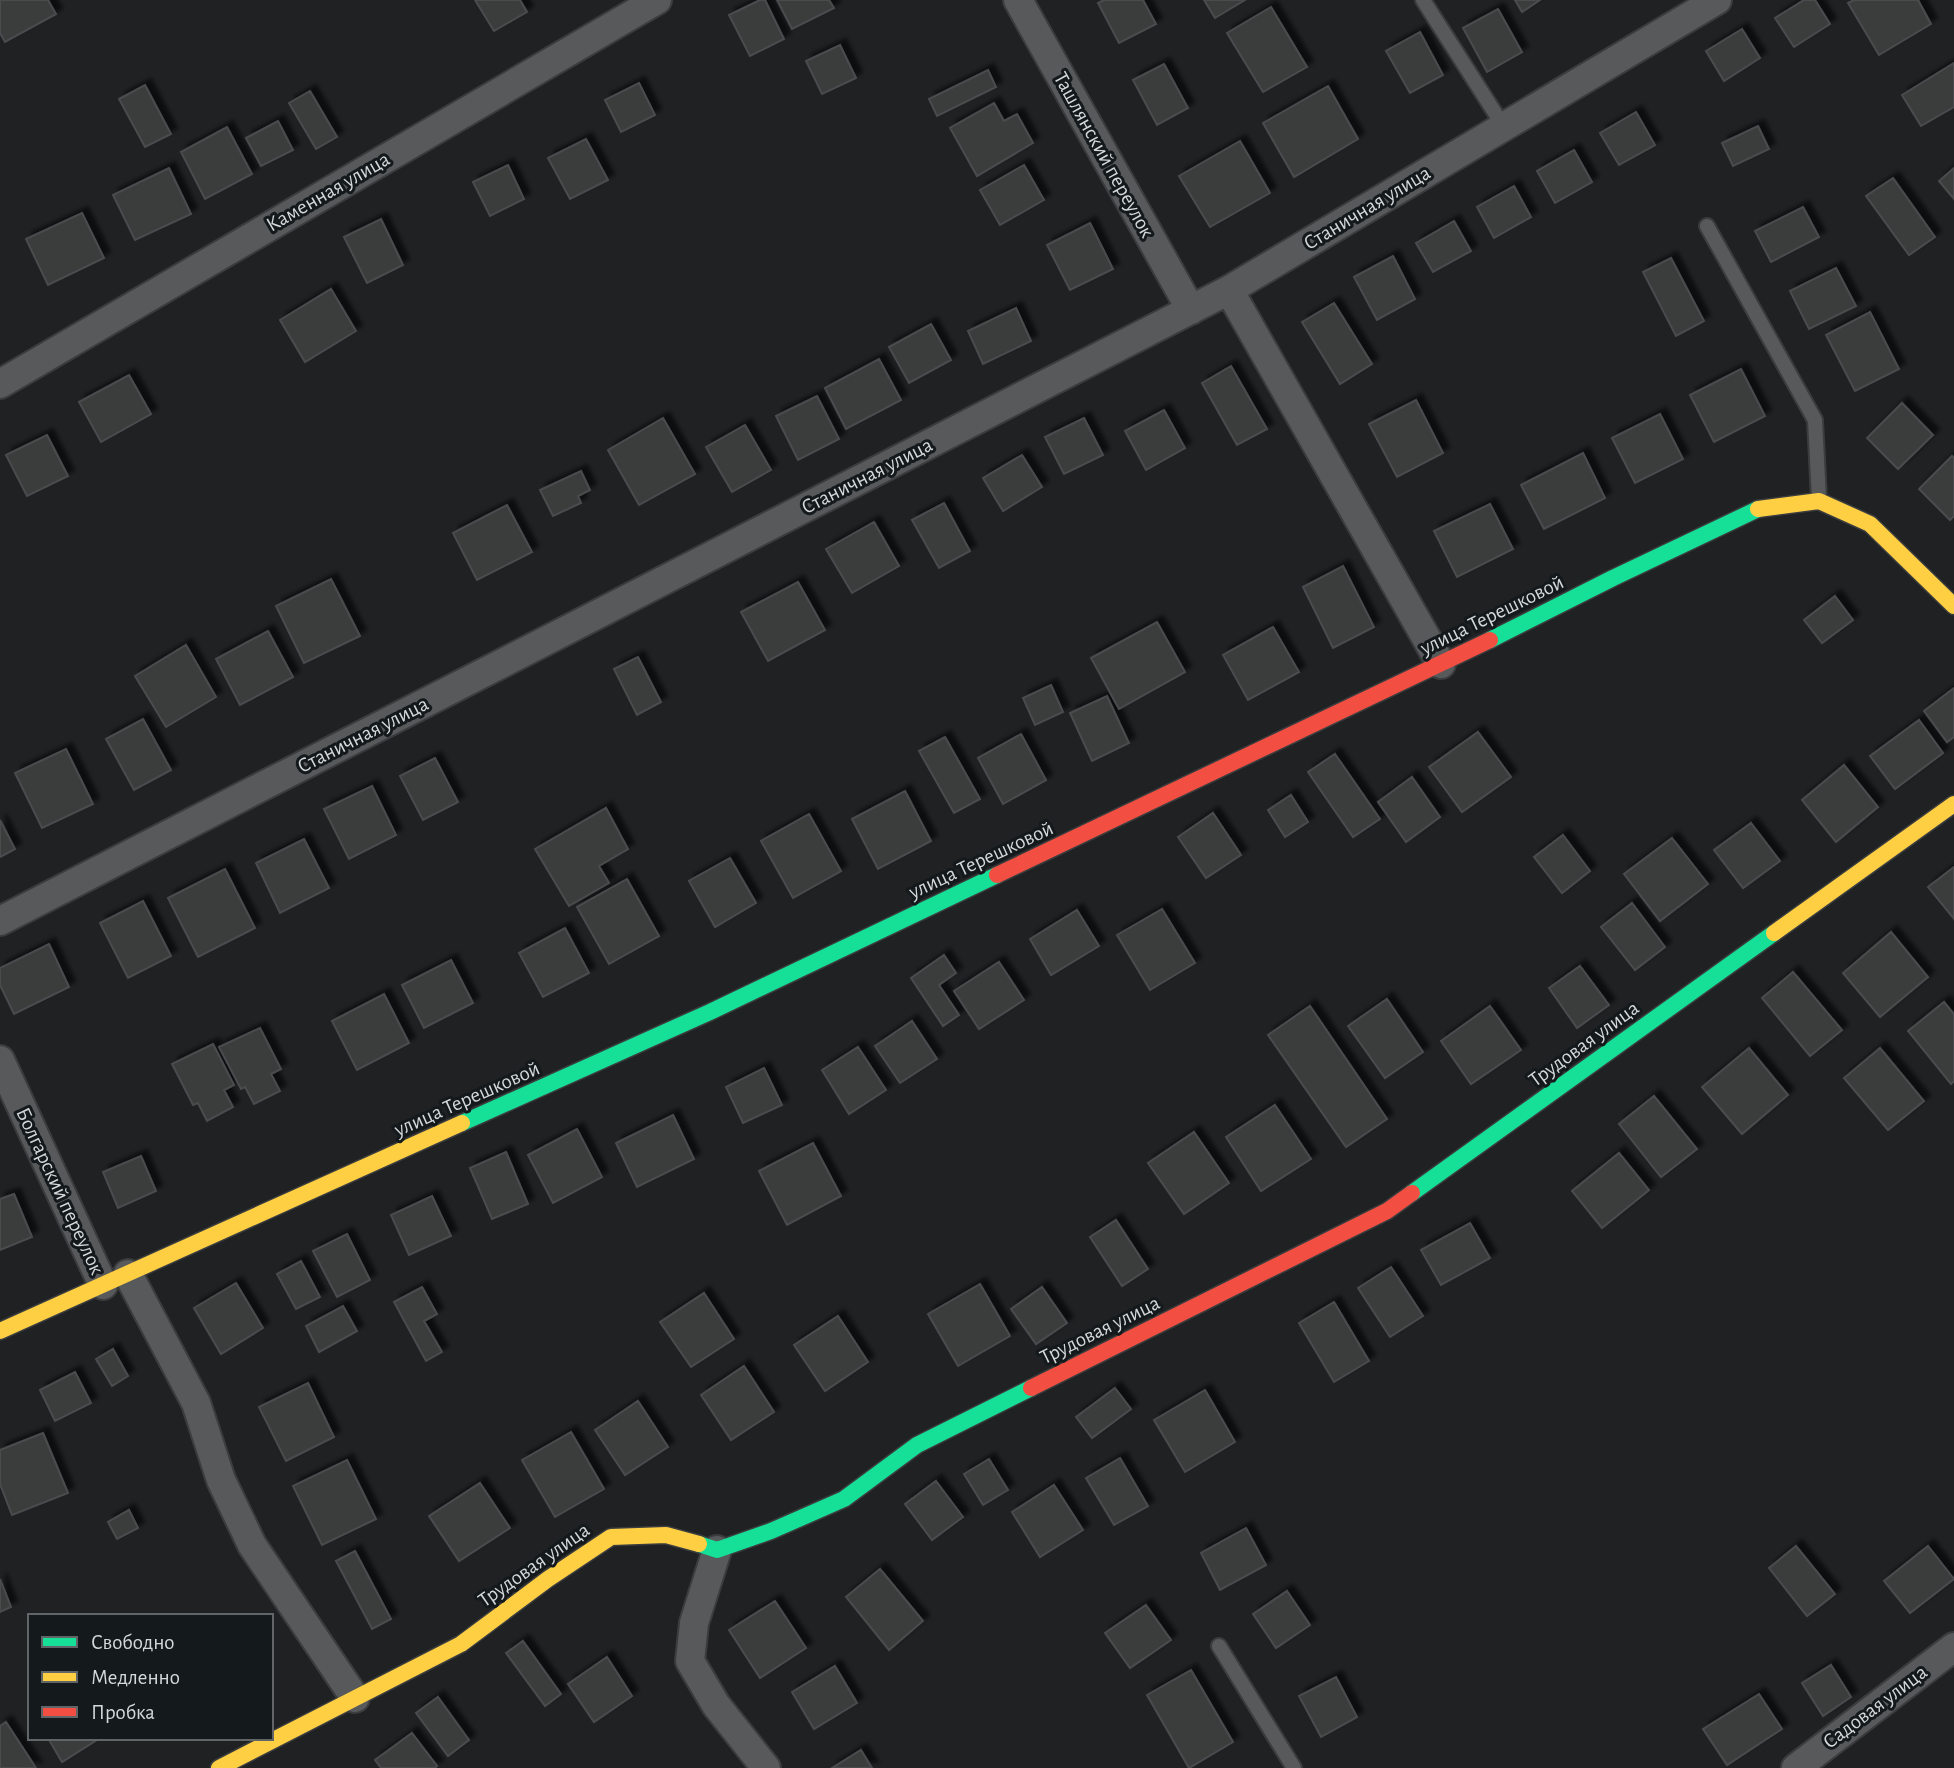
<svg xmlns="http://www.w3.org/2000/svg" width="1954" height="1768" viewBox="0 0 1954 1768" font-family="'Alegreya Sans',sans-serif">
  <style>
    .building { fill: #3b3d3e; stroke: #4a4c4e; stroke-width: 2; filter: url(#shadow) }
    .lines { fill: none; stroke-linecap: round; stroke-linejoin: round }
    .lane-casing { stroke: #3a3c3d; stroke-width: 18 }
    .street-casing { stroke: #3a3c3d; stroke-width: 32 }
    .fast-casing { stroke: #3a3c3d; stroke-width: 19 }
    .slow-casing { stroke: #3a3c3d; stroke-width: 19 }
    .jam-casing { stroke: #3a3c3d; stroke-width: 19 }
    .lane { stroke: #57595b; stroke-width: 14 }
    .street { stroke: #57595b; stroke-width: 28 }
    .fast { stroke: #16e098; stroke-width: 16 }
    .slow { stroke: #ffcf43; stroke-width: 16 }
    .jam { stroke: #f24e42; stroke-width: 16 }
    .labels { text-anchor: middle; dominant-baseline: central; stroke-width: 6; stroke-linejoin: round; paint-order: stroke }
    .street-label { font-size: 21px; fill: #d4d8da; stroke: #14191c }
  </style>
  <defs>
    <filter id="shadow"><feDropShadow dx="6" dy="-6" stdDeviation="2" flood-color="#0009"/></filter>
  </defs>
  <rect width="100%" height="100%" fill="#1f2123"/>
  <path class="building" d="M0 0H48L56 14 5 42 0 33Z
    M475 0H520L527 12 494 31Z
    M760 0H765L784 39 750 56 729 15Z
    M777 0H829L834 8 792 29Z
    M1104 0H1143L1156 24 1119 43 1098 3Z
    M1204 0H1245L1215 18Z
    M1515 0H1540L1522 12Z
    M1804 0H1815L1830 24 1794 47 1775 18Z
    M1854 0H1918L1931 24 1879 55 1848 3Z
    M1271 7 1307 67 1263 92 1227 33Z
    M1498 9 1522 52 1487 72 1463 28Z
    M1742 29 1760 58 1724 81 1706 51Z
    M1420 32 1443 75 1410 93 1386 51Z
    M840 45 856 78 822 94 806 61Z
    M1954 63V107L1921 126 1902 95Z
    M1164 64 1188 108 1157 125 1133 80Z
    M988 70 996 87 937 116 929 99Z
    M639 83 655 115 621 132 605 100Z
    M145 85 171 134 145 147 119 99Z
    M1328 86 1358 139 1294 177 1263 123Z
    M310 91 337 137 316 149 289 103Z
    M994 103 1004 121 1017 114 1033 143 977 176 950 128Z
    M1636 112 1655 145 1619 165 1600 133Z
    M278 121 293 150 261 166 246 138Z
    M1758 126 1769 149 1733 166 1722 143Z
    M227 127 252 174 205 199 181 152Z
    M586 139 608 180 570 199 548 158Z
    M1240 141 1270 193 1210 227 1179 176Z
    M1574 150 1592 182 1555 203 1537 171Z
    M508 165 524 199 490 216 473 182Z
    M1024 165 1044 200 1000 225 980 190Z
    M169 168 191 214 135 240 113 195Z
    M1954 168V199L1939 181Z
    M1893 178 1935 237 1909 255 1866 196Z
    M1514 186 1531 217 1494 238 1477 207Z
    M1803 207 1819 237 1771 262 1755 231Z
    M82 213 104 258 48 285 26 239Z
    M381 219 403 265 367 283 344 237Z
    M1454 221 1471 251 1433 272 1416 243Z
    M1090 223 1113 269 1070 290 1047 245Z
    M1393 256 1415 299 1377 320 1354 277Z
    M1671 258 1704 321 1676 336 1643 272Z
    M1836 268 1856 306 1809 329 1790 291Z
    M331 289 356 331 305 362 280 320Z
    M1334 303 1372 364 1340 384 1302 322Z
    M1016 308 1031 341 983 364 968 331Z
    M1870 312 1899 369 1855 391 1826 335Z
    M931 324 951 360 909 383 889 347Z
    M879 359 901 400 846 429 825 388Z
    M1231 366 1267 429 1237 445 1202 383Z
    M1741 369 1765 416 1714 442 1690 395Z
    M129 375 151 414 101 442 79 402Z
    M817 396 839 439 798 460 776 416Z
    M1416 400 1443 453 1397 477 1369 424Z
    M1902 403 1933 435 1898 469 1867 438Z
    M1164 410 1185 448 1146 470 1125 431Z
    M1660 414 1683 459 1635 483 1612 438Z
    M663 418 695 474 639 505 608 450Z
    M1084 418 1103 455 1064 474 1045 437Z
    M745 425 771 470 732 492 706 447Z
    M47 435 68 476 27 496 6 455Z
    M1583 453 1605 498 1544 529 1521 485Z
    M1022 455 1042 487 1003 511 983 478Z
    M1952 456 1954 458V516L1950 520 1919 489Z
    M581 471 590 490 578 496 581 503 553 516 540 490Z
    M944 503 970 551 939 568 912 520Z
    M1490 504 1513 549 1457 577 1434 531Z
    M507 505 532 552 477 580 453 533Z
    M874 522 899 566 852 593 826 549Z
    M1343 566 1374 627 1333 648 1303 587Z
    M331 579 360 636 304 663 276 606Z
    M798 582 825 630 768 661 741 612Z
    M1835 596 1853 620 1822 643 1804 620Z
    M1157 622 1185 672 1119 709 1091 658Z
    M1273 627 1299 672 1248 700 1223 655Z
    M268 631 293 677 240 705 216 659Z
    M186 645 216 697 166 727 135 676Z
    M638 657 661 702 637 715 614 669Z
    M1051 685 1063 712 1035 725 1023 698Z
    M1954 688V737L1947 742 1924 711Z
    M1107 696 1129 743 1092 761 1070 713Z
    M143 719 171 770 134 790 106 739Z
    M1919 720 1943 753 1895 789 1870 756Z
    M1478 732 1511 777 1462 812 1429 767Z
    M1021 734 1046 780 1003 804 978 758Z
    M945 737 980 799 954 813 919 751Z
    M66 749 93 804 42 828 15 773Z
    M1335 754 1380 819 1353 837 1308 772Z
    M435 758 458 802 423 820 400 776Z
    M1844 765 1878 807 1836 842 1802 800Z
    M1412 777 1440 817 1406 842 1378 802Z
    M372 786 396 835 349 859 324 809Z
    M905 791 931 841 878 869 852 819Z
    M1291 795 1308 822 1285 837 1268 810Z
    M606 808 628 849 599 866 609 883 569 906 535 849Z
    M1213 813 1241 855 1206 878 1178 837Z
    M809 814 841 871 793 898 761 841Z
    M0 820 15 849 0 857Z
    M1751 823 1780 861 1743 888 1714 850Z
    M1563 835 1590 871 1562 893 1534 857Z
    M1672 838 1708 884 1660 921 1624 874Z
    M304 839 329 888 280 913 256 863Z
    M730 858 756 903 715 927 689 881Z
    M1954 867V919L1928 887Z
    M225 869 255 928 198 957 168 898Z
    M627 879 659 936 609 964 577 907Z
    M143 901 171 956 128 978 100 923Z
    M1632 903 1665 947 1635 970 1601 927Z
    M1162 909 1195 963 1150 990 1117 935Z
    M1077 910 1099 946 1051 975 1030 939Z
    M565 928 589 973 543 997 519 953Z
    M1891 932 1928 977 1880 1017 1843 973Z
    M49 944 69 987 14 1014 0 985V968Z
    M944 955 956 973 939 985 959 1015 943 1026 911 978Z
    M451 960 473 1003 424 1028 402 985Z
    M999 962 1024 1000 979 1029 954 991Z
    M1580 966 1609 1005 1577 1028 1549 988Z
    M1793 972 1842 1030 1810 1056 1762 998Z
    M384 994 409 1043 357 1070 332 1021Z
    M1387 999 1423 1052 1385 1078 1348 1026Z
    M1944 1002 1954 1014V1081L1951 1084 1908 1031Z
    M1310 1006 1387 1119 1346 1147 1268 1035Z
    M1490 1006 1521 1050 1471 1084 1441 1041Z
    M912 1021 937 1059 900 1083 875 1046Z
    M260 1028 281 1069 271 1074 280 1091 254 1104 245 1087 241 1089 219 1047Z
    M213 1044 234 1085 224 1090 233 1107 207 1121 198 1103 193 1105 172 1064Z
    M858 1047 886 1090 849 1114 822 1070Z
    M1749 1048 1788 1095 1742 1134 1702 1087Z
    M1880 1048 1924 1101 1888 1130 1844 1078Z
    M764 1068 782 1105 743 1123 726 1087Z
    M1654 1096 1697 1149 1661 1177 1619 1124Z
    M1275 1105 1311 1159 1261 1191 1226 1137Z
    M673 1115 694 1159 637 1187 616 1143Z
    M577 1129 602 1177 553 1203 528 1155Z
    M1194 1132 1229 1183 1184 1214 1148 1163Z
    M813 1143 841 1196 787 1225 759 1171Z
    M506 1152 528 1204 492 1219 470 1168Z
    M1619 1153 1649 1190 1602 1228 1572 1191Z
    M141 1156 156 1191 118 1208 103 1172Z
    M14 1194 32 1237 0 1250V1199Z
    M432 1196 451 1236 409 1255 391 1215Z
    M1116 1220 1148 1269 1122 1286 1090 1237Z
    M1470 1223 1490 1258 1441 1285 1421 1250Z
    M347 1234 370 1280 337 1297 313 1251Z
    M301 1261 320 1297 296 1309 277 1274Z
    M1391 1267 1423 1316 1390 1337 1358 1288Z
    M236 1283 263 1328 221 1354 194 1308Z
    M980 1284 1010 1336 958 1366 928 1314Z
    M422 1287 437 1314 424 1321 442 1352 426 1361 394 1302Z
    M1042 1287 1067 1323 1036 1344 1011 1309Z
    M704 1293 734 1339 691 1367 660 1322Z
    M1334 1302 1369 1361 1334 1382 1299 1323Z
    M343 1306 357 1331 319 1352 306 1326Z
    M838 1316 868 1362 825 1391 794 1345Z
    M113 1349 128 1376 112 1386 96 1359Z
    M744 1366 774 1412 731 1440 701 1395Z
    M75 1372 91 1403 55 1421 40 1390Z
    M308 1383 334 1437 286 1461 259 1407Z
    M1115 1388 1131 1409 1092 1438 1076 1417Z
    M1205 1390 1235 1442 1185 1472 1154 1420Z
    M638 1401 668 1447 625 1475 595 1430Z
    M571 1432 604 1489 555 1517 522 1460Z
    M43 1433 68 1493 12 1515 0 1484V1450Z
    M1120 1458 1148 1506 1114 1525 1086 1478Z
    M989 1459 1008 1490 983 1505 964 1474Z
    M347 1460 376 1519 322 1545 293 1486Z
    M936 1481 963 1517 932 1540 905 1504Z
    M480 1483 510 1528 459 1561 429 1516Z
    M1054 1485 1083 1530 1040 1557 1012 1512Z
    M129 1510 138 1528 117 1539 108 1522Z
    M1246 1528 1266 1565 1220 1590 1201 1553Z
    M1796 1546 1835 1594 1807 1616 1769 1568Z
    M1928 1546 1954 1579 1910 1613 1884 1581Z
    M355 1551 391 1619 372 1629 336 1561Z
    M880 1569 923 1621 889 1650 846 1597Z
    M0 1579 11 1607 0 1612Z
    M1287 1591 1310 1625 1276 1648 1253 1614Z
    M775 1601 806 1648 760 1678 729 1630Z
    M1146 1605 1171 1640 1130 1668 1105 1633Z
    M523 1641 561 1694 545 1706 506 1653Z
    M607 1657 632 1696 594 1722 568 1684Z
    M1831 1665 1851 1697 1823 1716 1802 1683Z
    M835 1666 857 1703 814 1729 792 1692Z
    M1191 1670 1233 1742 1189 1768 1147 1695Z
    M1336 1677 1357 1717 1321 1737 1299 1696Z
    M1759 1694 1782 1729 1727 1765 1703 1729Z
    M438 1697 469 1740 448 1756 416 1713Z
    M6 1722 36 1768H0V1726Z
    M412 1733 437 1766 435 1768H381L375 1760Z
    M48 1738H100L62 1762Z
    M861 1750 872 1768H832Z"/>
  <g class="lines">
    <defs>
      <path id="lane" d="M1423 0 1504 127
        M1707 226 1815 420 1819 499
        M1219 1646 1294 1768"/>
      <path id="street" d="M1018 0 1191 310
        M1229 290 1441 664
        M0 384 657 0
        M0 921 1229 290 1717 0
        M0 1060 103 1285
        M128 1274 196 1403 221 1480 252 1545 355 1698
        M717 1550 694 1623 690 1661 716 1705 766 1768
        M1796 1768 1954 1647"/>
      <path id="fast" d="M1490 640 1613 578 1758 509
        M462 1123 710 1012 997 875
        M1412 1193 1774 933
        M699 1544 717 1550 771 1531 844 1499 917 1445 1031 1388"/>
      <path id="slow" d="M1758 509 1819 501 1870 524 1954 606
        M1774 933 1954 804
        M0 1331 462 1123
        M219 1768 461 1644 548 1579 611 1537 666 1535 699 1544"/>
      <path id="jam" d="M997 875 1490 640
        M1031 1388 1387 1211 1412 1193"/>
    </defs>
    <use href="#lane" class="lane-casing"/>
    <use href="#street" class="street-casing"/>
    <use href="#fast" class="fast-casing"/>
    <use href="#slow" class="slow-casing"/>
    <use href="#jam" class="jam-casing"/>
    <use href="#lane" class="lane"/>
    <use href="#street" class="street"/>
    <use href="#fast" class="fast"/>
    <use href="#slow" class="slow"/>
    <use href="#jam" class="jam"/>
  </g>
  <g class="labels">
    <g class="street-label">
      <text transform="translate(1104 155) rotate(61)">Ташлянский переулок</text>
      <text transform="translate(328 192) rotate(-30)">Каменная улица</text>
      <text transform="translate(1367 208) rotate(-31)">Станичная улица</text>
      <text transform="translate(867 476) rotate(-27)">Станичная улица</text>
      <text transform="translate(1492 615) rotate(-26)">улица Терешковой</text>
      <text transform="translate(363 735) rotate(-27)">Станичная улица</text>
      <text transform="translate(981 860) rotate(-25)">улица Терешковой</text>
      <text transform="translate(1584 1044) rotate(-36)">Трудовая улица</text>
      <text transform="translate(467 1099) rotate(-24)">улица Терешковой</text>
      <text transform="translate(60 1191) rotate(65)">Болгарский переулок</text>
      <text transform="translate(1100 1330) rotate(-26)">Трудовая улица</text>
      <text transform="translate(534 1565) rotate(-35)">Трудовая улица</text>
      <text transform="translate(1875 1707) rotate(-37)">Садовая улица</text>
    </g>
  </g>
  <rect x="28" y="1614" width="245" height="126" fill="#14191c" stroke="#616568" stroke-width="2"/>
  <rect x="42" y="1637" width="35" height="10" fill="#16e098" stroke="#616568" stroke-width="2"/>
  <text x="91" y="1649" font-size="21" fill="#d4d8da">Свободно</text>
  <rect x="42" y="1672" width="35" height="10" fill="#ffcf43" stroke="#616568" stroke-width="2"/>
  <text x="91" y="1684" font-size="21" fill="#d4d8da">Медленно</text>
  <rect x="42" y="1707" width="35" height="10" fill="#f24e42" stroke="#616568" stroke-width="2"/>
  <text x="91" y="1719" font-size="21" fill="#d4d8da">Пробка</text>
</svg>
